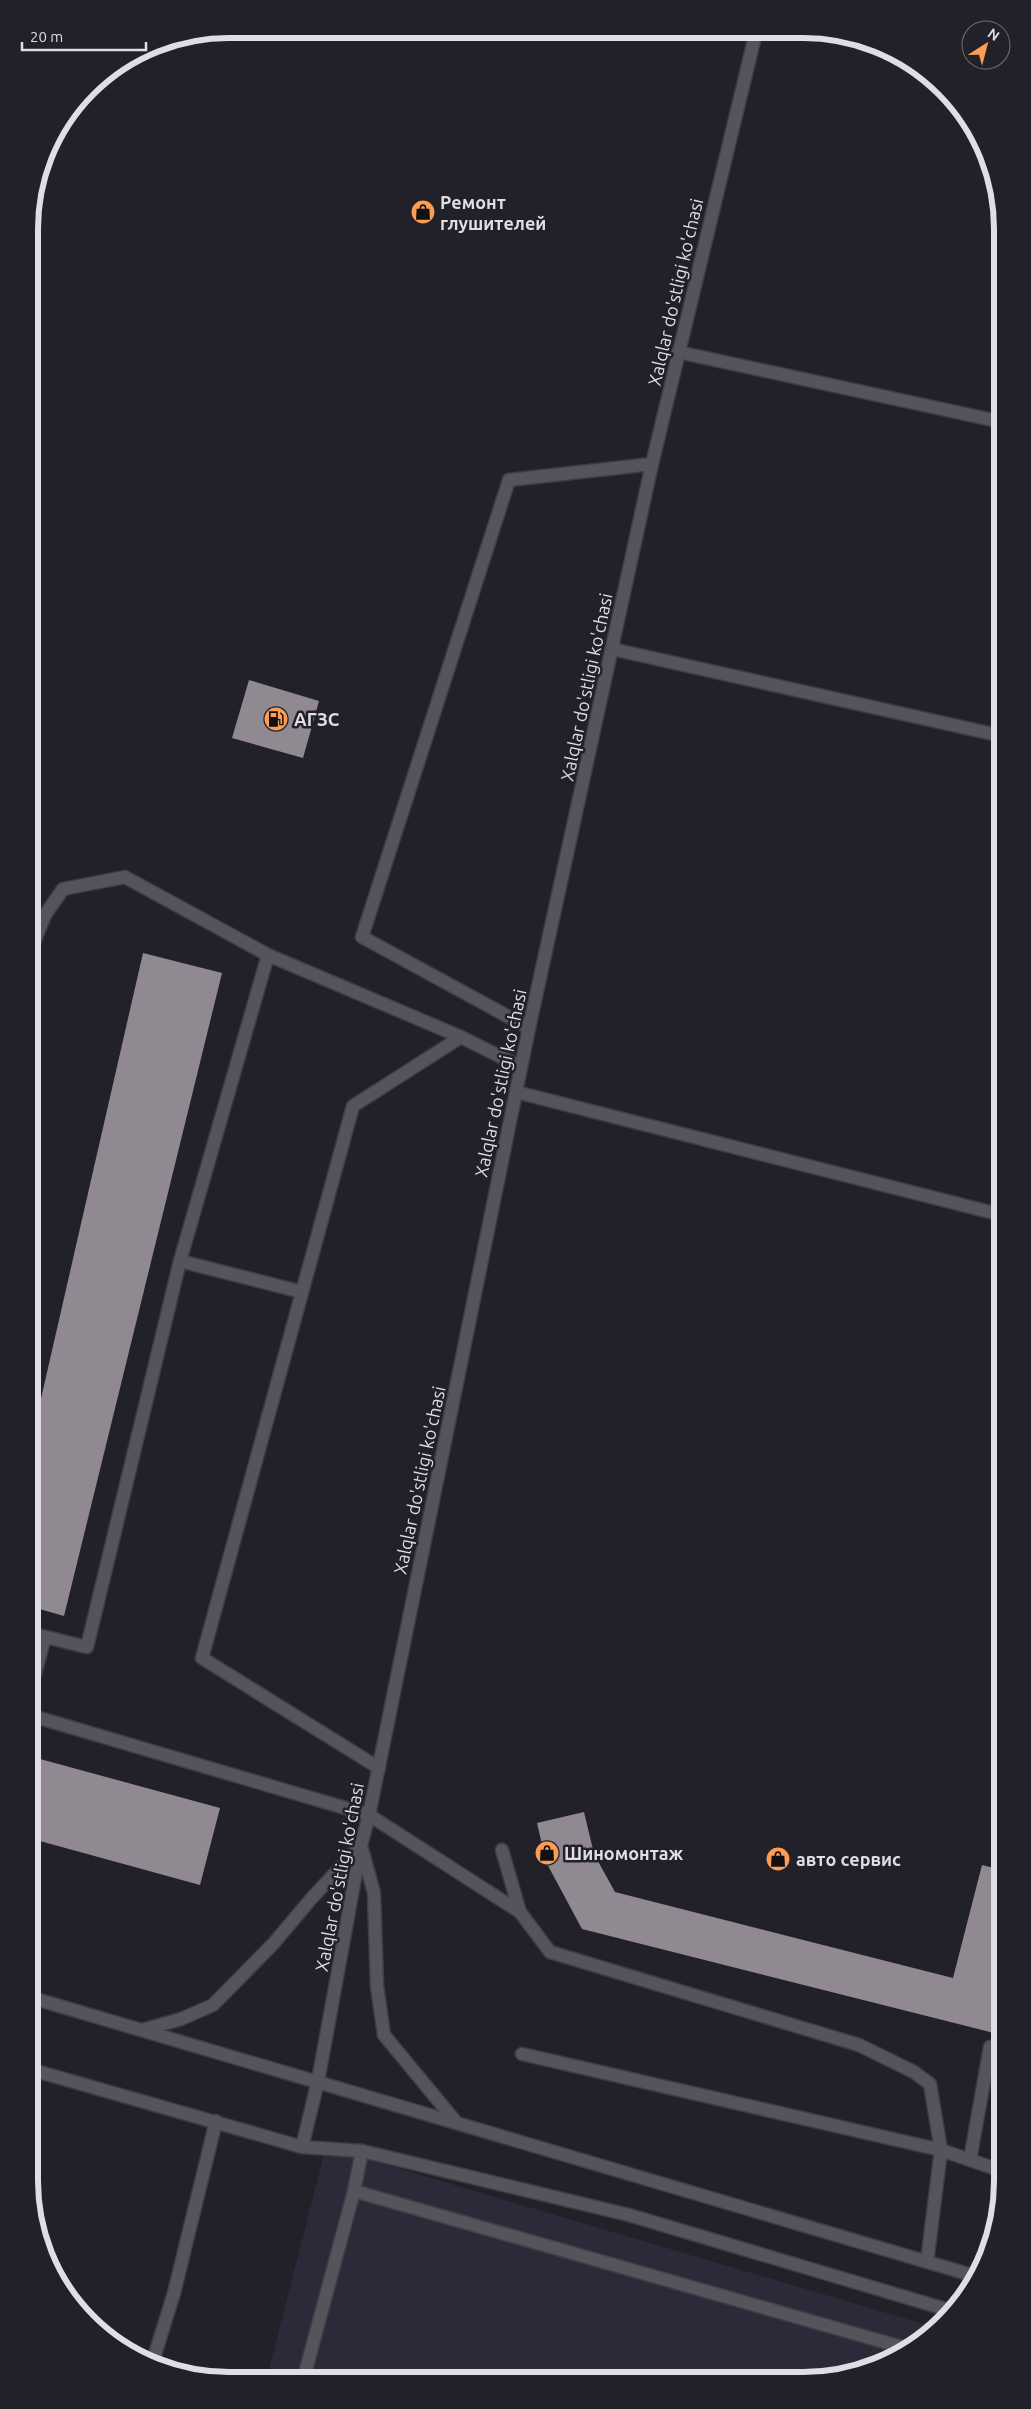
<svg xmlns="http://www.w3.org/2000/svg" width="1031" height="2409" viewBox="0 0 1031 2409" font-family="Ubuntu,sans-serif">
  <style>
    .built { fill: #2c2a38 }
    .building { fill: #908992 }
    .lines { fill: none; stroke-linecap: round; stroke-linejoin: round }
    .service-casing { stroke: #3e3e44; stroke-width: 15 }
    .secondary-casing { stroke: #3e3e44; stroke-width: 15 }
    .service { stroke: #55545d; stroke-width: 12 }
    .secondary { stroke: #55545d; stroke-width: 12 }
    .labels { text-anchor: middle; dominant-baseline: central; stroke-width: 5; stroke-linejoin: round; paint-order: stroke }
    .poi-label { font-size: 18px; font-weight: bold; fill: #dfdee4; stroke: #222129; text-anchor: start }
    .street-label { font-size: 18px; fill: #dfdee4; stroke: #222129 }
    .rim { fill: none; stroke: #dfdee4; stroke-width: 6 }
  </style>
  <rect width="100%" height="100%" fill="#222129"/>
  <path class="built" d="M326 2147 934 2327 913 2347 854 2374 802 2380 267 2377Z"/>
  <path class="building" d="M249 680 319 701 303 758 232 738Z
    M143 953 222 973 64 1616 29 1606V1451Z
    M29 1756 220 1808 200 1885 29 1838Z
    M584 1812 594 1854 615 1892 953 1978 982 1865 1002 1870V2035L582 1929 546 1862 537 1823Z"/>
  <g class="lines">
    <defs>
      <path id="service" d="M678 352 1002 422
        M612 649 1002 736
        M29 955 45 915 63 889 125 877 268 955 461 1037 521 1067
        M529 1028 362 937 509 480 652 464
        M516 1092 1002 1215
        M180 1261 302 1292
        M29 1633 87 1647 180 1261 268 955
        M29 1695 45 1637
        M29 1715 369 1815 520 1912
        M379 1768 202 1658 353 1106 461 1037
        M502 1850 520 1912 550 1952 859 2045 914 2072 930 2084 941 2150 1002 2171
        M522 2054 941 2150 927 2262
        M362 2151 354 2191 909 2349
        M970 2160 990 2047
        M152 2364 174 2293 216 2121
        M304 2377 354 2191"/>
      <path id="secondary" d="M362 1849 374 1893 377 1986 384 2035 456 2122
        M29 1997 975 2276
        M142 2030 181 2019 213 2005 273 1944 311 1899 361 1845
        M29 2069 302 2147 362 2151 629 2215 952 2311
        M302 2147 318 2081 361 1845 369 1815 529 1028 652 464 756 32"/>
    </defs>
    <use href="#service" class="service-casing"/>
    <use href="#secondary" class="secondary-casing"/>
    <use href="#service" class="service"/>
    <use href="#secondary" class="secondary"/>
  </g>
  <defs>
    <symbol id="shop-disc" viewBox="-11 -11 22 22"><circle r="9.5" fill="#fd9d54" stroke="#222129"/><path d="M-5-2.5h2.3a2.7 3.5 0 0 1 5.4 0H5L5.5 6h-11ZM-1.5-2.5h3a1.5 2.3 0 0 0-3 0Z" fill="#111"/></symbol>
    <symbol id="fuel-disc" viewBox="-11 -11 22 22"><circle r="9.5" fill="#fd9d54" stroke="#222129"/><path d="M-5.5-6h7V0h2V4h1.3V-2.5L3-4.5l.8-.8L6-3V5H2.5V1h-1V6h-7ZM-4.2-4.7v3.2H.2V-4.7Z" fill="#111"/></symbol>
  </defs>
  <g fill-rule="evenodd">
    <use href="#shop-disc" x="409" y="198" width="28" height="28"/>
    <use href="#fuel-disc" x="262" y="705" width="28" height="28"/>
    <use href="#shop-disc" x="533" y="1839" width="28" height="28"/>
    <use href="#shop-disc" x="764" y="1845" width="28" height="28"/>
  </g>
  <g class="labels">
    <g class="poi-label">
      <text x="440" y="202">Ремонт<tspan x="440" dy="21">глушителей</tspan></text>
      <text x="294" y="719">АГЗС</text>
      <text x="564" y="1853">Шиномонтаж</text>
      <text x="796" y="1859">авто сервис</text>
    </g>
    <g class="street-label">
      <text transform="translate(675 292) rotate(-77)">Xalqlar do'stligi ko'chasi</text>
      <text transform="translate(586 687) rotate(-78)">Xalqlar do'stligi ko'chasi</text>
      <text transform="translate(500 1083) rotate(-78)">Xalqlar do'stligi ko'chasi</text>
      <text transform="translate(419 1480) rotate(-78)">Xalqlar do'stligi ko'chasi</text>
      <text transform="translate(339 1877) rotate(-79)">Xalqlar do'stligi ko'chasi</text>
    </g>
  </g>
  <path d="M0 0H1031V2409H0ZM229 38H803A191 191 0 0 1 994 229V2181A191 191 0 0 1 803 2372H229A191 191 0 0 1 38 2181V229A191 191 0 0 1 229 38Z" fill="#222129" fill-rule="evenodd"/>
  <path class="rim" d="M229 38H803A191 191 0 0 1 994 229V2181A191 191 0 0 1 803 2372H229A191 191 0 0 1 38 2181V229A191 191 0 0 1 229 38Z"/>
  <g transform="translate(986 45) rotate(36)"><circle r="24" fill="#222129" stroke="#6e6d74"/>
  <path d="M0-4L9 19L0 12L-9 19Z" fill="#fd9d54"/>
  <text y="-8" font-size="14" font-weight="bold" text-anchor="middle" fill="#dfdee4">N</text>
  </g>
  <path d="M22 42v8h124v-8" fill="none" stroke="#dfdee4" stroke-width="2.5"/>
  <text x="30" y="42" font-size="15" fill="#dfdee4" stroke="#222129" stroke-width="4" paint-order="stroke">20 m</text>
</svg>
